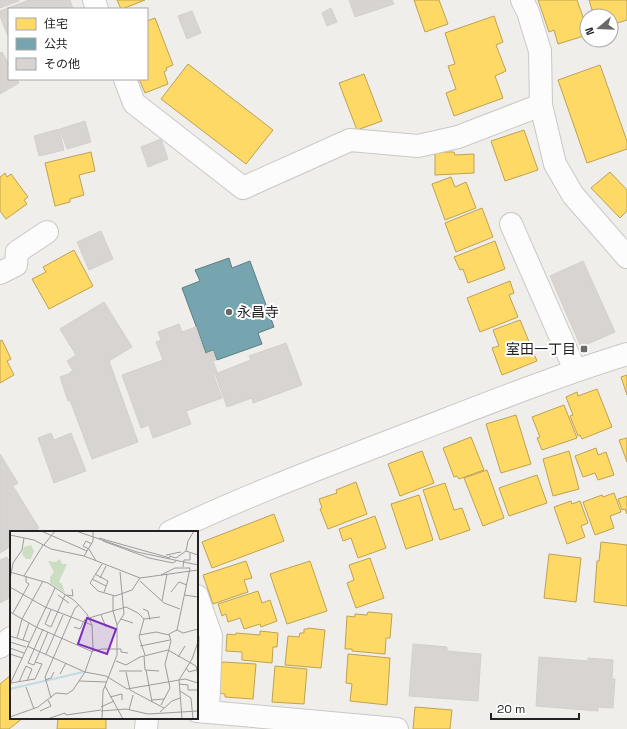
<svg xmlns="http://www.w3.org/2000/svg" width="627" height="729" viewBox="0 0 627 729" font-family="'Space Grotesk','Noto Sans JP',sans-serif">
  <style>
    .homes { fill: #ffd966; stroke: #bda252 }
    .public { fill: #76a5af; stroke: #5d7e85 }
    .building { fill: #d7d4d2; stroke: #d3d0cc }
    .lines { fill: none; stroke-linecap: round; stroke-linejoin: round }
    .minor-casing { stroke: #c9c8c7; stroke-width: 24 }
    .minor { stroke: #fdfcfc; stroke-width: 22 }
    .poi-dot { fill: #6a6968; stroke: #fff; stroke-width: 1.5 }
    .labels { text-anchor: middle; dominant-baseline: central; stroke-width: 4; stroke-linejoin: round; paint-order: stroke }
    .poi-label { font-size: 14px; fill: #222; stroke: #fff; text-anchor: start }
    .inset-river { fill: none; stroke: #bfdbe3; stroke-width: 2 }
    .inset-road { fill: none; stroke: #9e9c9b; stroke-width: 1 }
    .view { fill: #7b2cbf; fill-opacity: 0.15; stroke: #7b2cbf; stroke-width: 2 }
    .inset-edge { fill: none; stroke: #222; stroke-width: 2 }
  </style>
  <rect width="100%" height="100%" fill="#f0eeeb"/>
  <path class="homes" d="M117 0H145L122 9H121Z
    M414 0H439L448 24 425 32Z
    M538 0H577L587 28V35L558 44 554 30 549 32Z
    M589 0H627V20L611 25V16H594Z
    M494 16 503 42 496 45 506 71 495 76 503 98 454 116 446 93 456 89 448 66 455 64 445 33Z
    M155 18 173 65 166 68 167 70 164 72 168 84 145 93 139 79H147V21Z
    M188 64 273 130 246 164 161 99Z
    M600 65 627 141V149L587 163 558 80Z
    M364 74 382 121 357 130 339 83Z
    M524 130 538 170 505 181 491 141Z
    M91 152 95 171 79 175 84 195 70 199V202L55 206 45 163Z
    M435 152H454L455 155 474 154V173L435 175Z
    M610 172 627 190V211L620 218 591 188Z
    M5 173 7 177 11 174 28 197 24 200 27 204 6 219 0 211V177Z
    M451 177 455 187 466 182 476 208 445 220 432 184Z
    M482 208 493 237 456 252 445 223Z
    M495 241 505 269 468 283 463 269 460 270 454 257Z
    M74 250 93 286 49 309 32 279 46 272 43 267Z
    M510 281 514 293 509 295 518 317 480 332 467 298Z
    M520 320 537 361 502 375 492 348 499 346 493 330Z
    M2 340 11 359 7 361 14 375 0 383V341Z
    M627 375V395L621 377Z
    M597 389 612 427 582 439 580 435 578 436 570 416 573 415 566 397 577 392 578 396Z
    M564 405 577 438 542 450 537 438 540 437 532 417Z
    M516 415 531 464 501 473 486 424Z
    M471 437 484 470 459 479 457 476 454 477 443 448Z
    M627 438V462L619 440Z
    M596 448 598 455 606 452 614 475 598 480 595 473 583 477 575 456Z
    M422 451 434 483 400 496 388 464Z
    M569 451 579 489 553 496 543 459Z
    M487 470 504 518 483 526 464 478Z
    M537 475 547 503 509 516 499 488Z
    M356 482 367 514 328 529 320 509 322 508 319 499 337 493 336 490Z
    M445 483 454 510 462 508 470 530 440 540 423 490Z
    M614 493 621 512 610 516 614 528 595 535 583 502 602 495 603 497Z
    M419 495 433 540 406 549 391 504Z
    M627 496V514L625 509 622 510 618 499Z
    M571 501 572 504 580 501 588 523 581 526 585 537 567 544 554 507Z
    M274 514 284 541 212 568 202 542Z
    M375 516 386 548 358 558 351 538 343 541 339 529Z
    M601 542 627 545V606L594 602 597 561H599Z
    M549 554 581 558 576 602 544 598Z
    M370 558 384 598 356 608 347 583 354 580 349 565Z
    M246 561 252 578 244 580 248 592 213 604 203 575Z
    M310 561 327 611 287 624 270 574Z
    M258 591 262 603 270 600 277 621 261 627 260 624 244 629 240 618 228 622 226 614 222 616 218 604Z
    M368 612 392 614 390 638H386L385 654 352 651V649H345L347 616 355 617V614L367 615Z
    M308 628 325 630 321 668 285 665 288 636 299 637 300 633H304V629H308Z
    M260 631 278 633 277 647H273L272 663 242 660V652L226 651 227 634 235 635 236 633 260 635Z
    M348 654 390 658 387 705 350 701 352 684 346 683Z
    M223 662 256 664 253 699 225 697V694L217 693 220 665Z
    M275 666 307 669 304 704 272 702Z
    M11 675V718H23L9 729H0V684Z
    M415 707 452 710 450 729H413Z
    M58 718H106V729H57Z"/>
  <path class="public" d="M229 258 232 268 250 261 274 327 258 333 262 344 217 360 213 350 206 353 182 288 200 281 195 270Z"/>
  <path class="building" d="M0 0H19V1L0 8Z
    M29 0H70L73 9H9V39L0 16V11Z
    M349 0H392L394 4 355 17Z
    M331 8 337 22 327 26 322 13Z
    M192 11 201 33 187 39 178 16Z
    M2 52 9 64V79H17L19 83 0 94V53Z
    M85 121 91 142 67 149 60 129Z
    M59 129 64 150 39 156 34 136Z
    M161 139 168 159 148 167 141 147Z
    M101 231 113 259 89 270 77 242Z
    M583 261 615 332 581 347 550 276Z
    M104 302 132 347 109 361 138 442 92 459 70 400 68 401 60 377 71 373 70 372 73 371 67 361 76 355 60 329Z
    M179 324 182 332 196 327 205 354 213 351 216 360 213 361 217 372 213 374 222 398 186 411 191 424 153 438 149 425 141 428 122 375 163 360 156 342 161 340 158 332Z
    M286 343 302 385 253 403 252 398 227 407 215 374 251 360 249 356Z
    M51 433 54 440 71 433 86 471 54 483 38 438Z
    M0 454 18 483 13 486 39 528 32 532H11V546L0 553Z
    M7 557 11 565V597L0 603V560Z
    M413 644 447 647V651L481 654 478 701 409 696Z
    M539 657 588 661V658L613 660 612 679H615L613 708 598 707V711L536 706Z"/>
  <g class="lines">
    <defs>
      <path id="minor" d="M94 0 97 9
        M522 0 528 12 540 51 541 105 555 164 573 195 627 257
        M125 79 134 103 243 188 350 140 418 146 458 137 541 105
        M511 224 575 370
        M0 273 16 265 17 252 47 232
        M170 532C247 495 328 465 408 434 481 406 553 377 627 354
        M197 596 211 636 208 712
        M0 647 11 638
        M197 711 397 729
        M146 729 147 718"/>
    </defs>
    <use href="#minor" class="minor-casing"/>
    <use href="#minor" class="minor"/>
  </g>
  <g class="poi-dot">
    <circle cx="229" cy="312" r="4"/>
    <rect x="580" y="345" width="8" height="8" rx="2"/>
  </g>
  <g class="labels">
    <g class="poi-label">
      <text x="237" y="312">永昌寺</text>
      <text x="576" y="349" text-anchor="end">室田一丁目</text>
    </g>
  </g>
  <g transform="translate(10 531)">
    <rect width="188" height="188" fill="#f0eeeb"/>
    <path d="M21 14 24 20 21 28H16L12 23 14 16ZM50 28 52 33H57L49 51 52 53 55 62 40 52V46L44 41 38 30 46 31Z" fill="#cbdec1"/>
    <path class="inset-river" d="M0 158 73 141"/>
    <path class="inset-road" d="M31 0 77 20M66 0 127 21 188 34M184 0 178 10 176 20 188 24M0 4 24 9 41 18 74 25 130 47 188 39M89 7 160 27M93 10 139 27 163 32 166 30M82 13 76 10 73 15 79 18 86 30M34 14 45 0M156 24 171 21M74 25 83 10V0M159 25 166 27 176 20M92 33 80 52 88 60 105 65 122 59 130 47M173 36 174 29H180V22M0 41 38 52 65 70 77 83 82 94 83 118 75 141 96 145 117 158 175 148 188 152M85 43 98 50 94 61M151 44 165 37H180L167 99 173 102 188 98M14 45 33 14M90 47 96 35M0 48 3 32 12 19 14 7M82 48 96 55M130 50 154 72 170 78M0 56 35 76 82 94M161 61 169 51 177 54M48 64 59 72M57 64 63 65 62 58M174 64 188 66M103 65V80L107 94M152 70 157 43M133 78 138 80 140 89M41 79 35 93 41 96 55 64M0 81 26 96 83 121M3 82 19 53 16 51V45M91 84 96 96M79 87 116 76 128 82 134 88 150 86M12 88 33 50M111 88 123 92M134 88 129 106 135 124M64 96 70 98 75 88M33 98 18 132 24 134 38 101M129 104 146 101 159 104M0 105 19 111M7 107 12 88M13 109 19 92M0 111 16 116M130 115 160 109M0 117 14 122M158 119 186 135 188 145M83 120 92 118H111V121L118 122M0 123 12 127M36 123 53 84M134 125 135 139 149 140M168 126 175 115M106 130 116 134 130 126 158 119M176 137 179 141 186 139M136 139 142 171M109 140H132M116 141 120 159 154 177M50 143 56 132M35 149 41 147 44 141M69 150 96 151M9 151 16 135 22 138 17 150M1 152 25 148 32 133 25 131M0 153 45 57M169 153 178 154V159H188M95 155 113 188M16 156 24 178M170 160 181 167 183 188M100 166 112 163V169M41 167 35 146 65 77 69 74M142 169 154 168M151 174 160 157 155 133 161 110 159 103 167 99M91 176 104 170M119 179 123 164M30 180 41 175 38 169M91 180 116 178 138 183 188 180M150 181 162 170 170 167M0 186 28 176 46 162 57 163 63 159 75 141 17 115M37 188 55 182 56 184 91 179M92 188 93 160 107 124V94L114 83 110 41M172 188 169 149 182 128 188 111"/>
    <path class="view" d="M77 87 106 98 97 123 68 113Z"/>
    <rect width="188" height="188" class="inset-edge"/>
  </g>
  <rect x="8" y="8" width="140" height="72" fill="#ffffff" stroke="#a7a7a7"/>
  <rect x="16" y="18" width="20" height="12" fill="#ffd966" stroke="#a7a7a7"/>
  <text x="44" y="28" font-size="12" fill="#222222">住宅</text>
  <rect x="16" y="38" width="20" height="12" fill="#76a5af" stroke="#a7a7a7"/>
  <text x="44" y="48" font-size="12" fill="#222222">公共</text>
  <rect x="16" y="58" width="20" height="12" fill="#d7d4d2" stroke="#a7a7a7"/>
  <text x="44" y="68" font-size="12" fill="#222222">その他</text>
  <g transform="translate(599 28) rotate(251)"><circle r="19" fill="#ffffff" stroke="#a7a7a7"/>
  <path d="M0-3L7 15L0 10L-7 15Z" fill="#6a6968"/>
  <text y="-6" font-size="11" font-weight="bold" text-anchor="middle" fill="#222222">N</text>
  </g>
  <path d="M491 713v6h88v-6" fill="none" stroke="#222222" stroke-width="2"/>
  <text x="497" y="713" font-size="12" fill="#222222" stroke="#ffffff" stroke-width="3" paint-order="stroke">20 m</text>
</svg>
